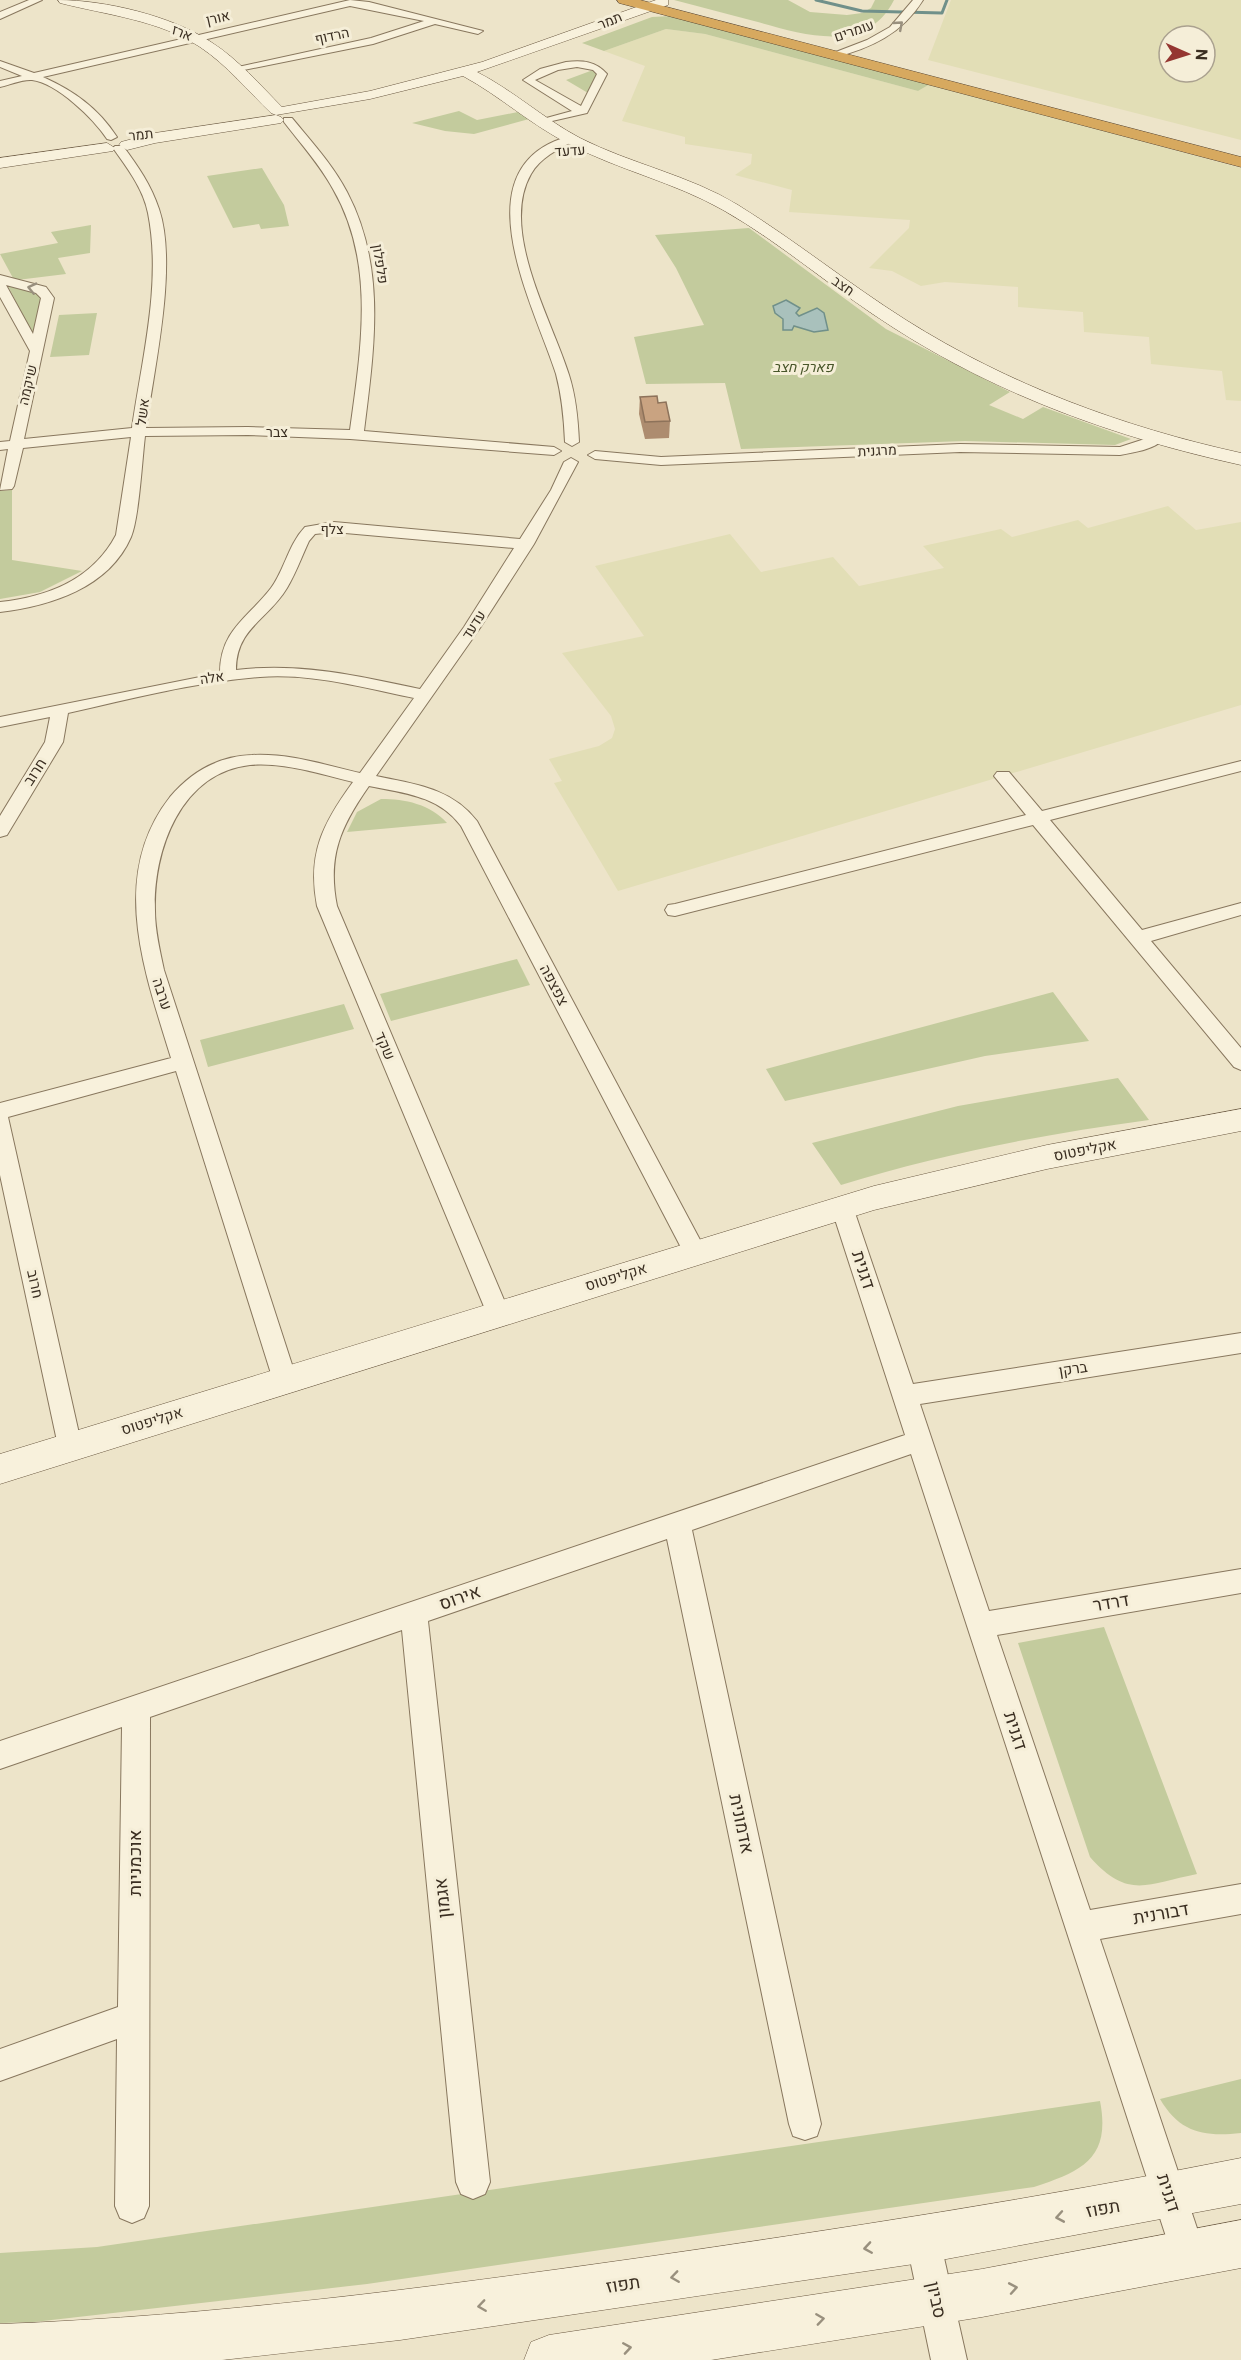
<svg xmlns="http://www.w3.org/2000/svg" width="1241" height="2360" viewBox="0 0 1241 2360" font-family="Georgia,Heebo,serif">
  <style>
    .farmland { fill: #e2deb6; fill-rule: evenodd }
    .green { fill: #c3cb9d }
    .water { fill: #a9c1bc; stroke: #70908a; stroke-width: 1.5 }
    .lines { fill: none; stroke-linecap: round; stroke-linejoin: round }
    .stream { stroke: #70908a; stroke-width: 3 }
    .street-casing { stroke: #88775e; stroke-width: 2 }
    .secondary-casing { stroke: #6a5841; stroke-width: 1 }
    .highway-casing { stroke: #574532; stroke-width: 1 }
    .street { fill: #f8f1dc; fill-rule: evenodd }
    .secondary { fill: #f8f1dc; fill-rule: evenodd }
    .highway { fill: #d7a95f; fill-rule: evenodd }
    .wall { fill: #ad8c6f }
    .building { fill: #c9a381; stroke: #8d725a; stroke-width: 1.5 }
    .oneway { stroke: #99907e }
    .labels { text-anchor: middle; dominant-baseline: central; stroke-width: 6; stroke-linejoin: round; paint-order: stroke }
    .far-street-label { font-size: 14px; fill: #3a2e21; stroke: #f5eed8 }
    .far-park-label { font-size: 14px; font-style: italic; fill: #475529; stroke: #f5eed8 }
    .street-label { font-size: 15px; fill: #3a2e21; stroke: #f5eed8 }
    .near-street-label { font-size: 18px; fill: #3a2e21; stroke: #f5eed8 }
  </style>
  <rect width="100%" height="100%" fill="#ede4c9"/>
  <path class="farmland" d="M951 0H1241V140L928 60ZM1169 36H1205V72H1169Z
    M666 29 705 34 918 91 930 84 1241 168V401L1226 400 1222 371 1151 364 1149 337 1084 332 1083 312 1018 307V287L945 282 921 286 892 271 869 268 909 228 910 220 789 212 792 190 735 175 751 164 752 154 685 144V137L622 121 645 66 604 51Z
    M1168 506 1196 530 1241 522V705L618 891 554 783 562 781 549 759 599 746 612 738 615 729 611 716 562 653 644 636 595 566 730 534 761 572 833 557 859 586 944 568 923 546 1001 529 1012 537 1078 520 1088 528Z"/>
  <path class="green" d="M674 0H788L810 12 847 15 862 13 871 8 875 0H894C866 56 802 34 754 21 727 14 701 7 674 0Z
    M671 16 930 84 918 91 705 34 666 29 604 51 582 43 652 17Z
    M593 70 597 73 588 93 566 80Z
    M459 111 477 120 518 112 529 119 474 134 445 131 412 123Z
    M262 168 284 205 289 226 261 229 259 224 233 228 207 176Z
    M91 225 90 253 58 258 66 274 17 280 13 278 0 254 58 243 51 232Z
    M749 228 886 329 1010 392 989 405 1023 419 1043 407 1131 439 1115 445 965 441 741 449 725 383 646 384 634 337 704 325 676 268 655 235Z
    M7 284 39 294 44 300 34 337Z
    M97 313 89 355 50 357 59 315Z
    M12 490V560L82 571 40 592 0 599V491Z
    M381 799C405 799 430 804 447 823L347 832 357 812Z
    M517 959 530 985 391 1021 380 994Z
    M1053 992 1089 1041 985 1056 785 1101 766 1069Z
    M344 1004 354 1029 208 1067 200 1040Z
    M1118 1078 1149 1120C1045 1134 941 1154 841 1185L812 1143 958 1106Z
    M1104 1627 1197 1874C1147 1884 1128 1900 1090 1857L1018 1643Z
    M1241 2079V2133C1204 2137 1180 2133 1160 2099Z
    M1100 2101C1111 2158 1083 2171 1034 2187L367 2284 34 2322 0 2323V2253L97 2247Z"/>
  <path class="water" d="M786 300 800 308 796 313 799 316 817 308 824 313 828 330 814 332 794 326 792 330H783V319L775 313 773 306Z"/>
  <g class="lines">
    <path class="stream" d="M816 0 862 11 942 13 947 0"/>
    <defs>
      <path id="street" d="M29 0H42L0 19V12Z
        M350 0 369 2 483 31 478 34 435 24 373 44 234 72 229 69 371 38 424 21 350 6 43 77C74 91 98 108 117 137L111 140 107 139C94 119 57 83 32 80 23 79 9 85 0 87V81L22 76 0 67V61L34 73Z
        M913 0H923C902 34 871 48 833 58L828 55 867 40 890 27Z
        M566 62C582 60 596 61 607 74L587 113 539 124V120L572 111 523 80 540 69ZM577 67 593 70 597 74 581 106 535 80 558 70Z
        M284 118H292C311 141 333 165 347 192 387 268 374 349 364 431L554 447 561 451 554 455 350 439 248 435 145 436C142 461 139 518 131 537 109 588 50 606 0 612V602C48 597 93 579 116 535L131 437 23 448 14 486 12 489 0 490 8 449 0 450V442L10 441 30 351 0 297V275L46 287 54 298 24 439 132 428C142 358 162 283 148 213 143 188 127 168 113 148L115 146H123C138 166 151 185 159 209 178 265 154 368 146 428L248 427 350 430C361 349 376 263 333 189 320 165 301 144 284 122ZM6 285 36 293 41 298 33 334Z
        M570 136 574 137V141C558 149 540 158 531 174 499 230 552 320 569 375 576 397 578 419 579 442L572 446 565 442C564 419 562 397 556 374 535 307 457 166 570 136Z
        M1157 435 1162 436 1164 439C1153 450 1135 452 1120 455L960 452 661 465 595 459 588 455 595 451 661 457 960 444 1120 447Z
        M571 458 578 462 534 544 480 628 376 776C414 784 452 788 477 821L707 1253 703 1259 695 1262 687 1259 461 826C439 796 404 793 369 786 341 826 327 856 337 906L510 1314 506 1321 498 1324 490 1321 317 906C307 854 323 823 353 782 320 774 284 762 250 765 180 773 153 851 155 911 155 931 160 951 164 970L297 1380 294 1387 285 1390 276 1387 273 1380 176 1071 8 1117 82 1447 78 1455 69 1458 60 1455 0 1175V1103L171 1058C145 973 108 876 170 797 191 772 219 756 252 755 289 753 325 765 360 773L414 698C364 688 312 673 260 677 195 682 131 699 68 713L63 742 7 835 0 837V816L45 742 50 717 0 727V717L220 673C220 630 248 618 271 588 285 569 288 545 305 527L334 522 520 539 551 490 564 462ZM334 532 514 548 464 627 420 689C359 676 299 662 236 670 236 628 268 620 287 588 296 573 302 556 309 541L315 534Z
        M1241 761V771L1050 820 1142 930 1241 903V915L1151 941 1241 1048V1070L1234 1067 1033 825 675 916 668 915 665 910 668 905 675 904 1026 815 994 776 997 772H1009L1042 811Z
        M842 1198 850 1201 853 1207 913 1384 1241 1333V1353L920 1404 989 1611 1241 1569V1593L997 1635 1090 1910 1241 1884V1914L1100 1939 1206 2255 1201 2267 1189 2272 1177 2267 1172 2255 911 1454 692 1530 821 2124 817 2136 805 2140 793 2136 789 2124 667 1539 428 1621 490 2182 485 2194 473 2199 461 2194 456 2182 402 1630 150 1717 149 2206 144 2218 132 2223 120 2218 115 2206 117 2039 0 2081V2049L118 2007 122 1727 0 1769V1741L905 1435 831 1207 834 1201Z
        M923 2223 935 2228 940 2240 967 2360H931L906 2240 911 2228Z"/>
      <path id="secondary" d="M58 0C105 0 172 16 211 42 238 59 260 85 282 107L370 91 482 62 656 0H668V5L477 72C514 91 544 119 580 138 631 164 689 175 738 205 796 241 849 284 906 320 1009 385 1123 427 1241 453V465C1118 438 1000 396 894 328 835 291 783 244 723 210 674 182 618 170 569 144 531 125 500 96 463 76L370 99 276 115 271 113C248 91 227 65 200 47 159 20 107 15 60 3Z
        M276 115 281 117 284 120 281 123 155 143 127 150 119 145 121 142 155 133Z
        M107 143 115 148 113 151 0 168V158Z
        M1241 1109V1131L1047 1169 874 1210 0 1484V1454L874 1186 1047 1145Z
        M1241 2158V2204L941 2260 400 2340 222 2360H0V2324C215 2316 426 2288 639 2258 840 2229 1041 2198 1241 2158Z
        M1241 2220V2268L982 2317 711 2360H524L531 2342 549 2335 982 2269Z"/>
      <path id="highway" d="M617 0H640L1241 157V167L619 3Z"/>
    </defs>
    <use href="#street" class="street-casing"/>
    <use href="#secondary" class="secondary-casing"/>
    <use href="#highway" class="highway-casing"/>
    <use href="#street" class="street"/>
    <use href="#secondary" class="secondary"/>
    <use href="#highway" class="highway"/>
  </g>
  <path class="wall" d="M640 397 658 403 670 421 669 438 645 439 639 414Z"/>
  <path class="building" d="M657 396 658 403 666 402 670 421 645 422 640 397Z"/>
  <defs><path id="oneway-chevron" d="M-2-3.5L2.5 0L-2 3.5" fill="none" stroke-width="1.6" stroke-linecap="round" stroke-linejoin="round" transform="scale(1.5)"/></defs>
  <g class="oneway">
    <use href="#oneway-chevron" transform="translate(899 25) rotate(-41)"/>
    <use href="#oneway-chevron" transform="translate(32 288) rotate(-167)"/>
    <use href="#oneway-chevron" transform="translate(1060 2217) rotate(170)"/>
    <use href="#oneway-chevron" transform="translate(868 2248) rotate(171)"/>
    <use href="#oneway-chevron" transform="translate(675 2277) rotate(172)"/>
    <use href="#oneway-chevron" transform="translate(1013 2288) rotate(-10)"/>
    <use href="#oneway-chevron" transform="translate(482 2306) rotate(172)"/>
    <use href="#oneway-chevron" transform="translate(820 2319) rotate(-8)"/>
    <use href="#oneway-chevron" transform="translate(627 2348) rotate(-9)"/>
  </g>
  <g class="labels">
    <g class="far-street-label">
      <text transform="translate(218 18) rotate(-13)">אורן</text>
      <text transform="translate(610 21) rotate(-22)">תמר</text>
      <text transform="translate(854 31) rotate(-19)">עומרים</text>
      <text transform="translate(182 33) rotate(22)">ארז</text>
      <text transform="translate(332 36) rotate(-12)">הרדוף</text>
      <text transform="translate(141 135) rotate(-6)">תמר</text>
      <text transform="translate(570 151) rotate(-3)">עדעד</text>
      <text transform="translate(380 264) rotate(81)">פלפלון</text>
      <text transform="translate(843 286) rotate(35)">חצב</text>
      <text transform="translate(28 385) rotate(-77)">שיקמה</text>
      <text transform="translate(143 412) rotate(-82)">אשל</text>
      <text x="277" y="432">צבר</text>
      <text transform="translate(877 451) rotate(-3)">מרגנית</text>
      <text x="332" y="529">צלף</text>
      <text transform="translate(474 625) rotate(-57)">עדעד</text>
      <text transform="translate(212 678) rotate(-9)">אלה</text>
    </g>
    <g class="far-park-label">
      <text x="803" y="367">פארק חצב</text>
    </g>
    <g class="street-label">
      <text transform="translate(35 772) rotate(-57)">חרוב</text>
      <text transform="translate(554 985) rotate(62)">צפצפה</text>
      <text transform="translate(162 994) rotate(72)">ערבה</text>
      <text transform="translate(385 1046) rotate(67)">שקד</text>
      <text transform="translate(1085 1150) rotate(-11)">אקליפטוס</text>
      <text transform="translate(616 1277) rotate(-17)">אקליפטוס</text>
      <text transform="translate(35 1284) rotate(78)">חרוב</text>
      <text transform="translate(1073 1369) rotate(-9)">ברקן</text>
      <text transform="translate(152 1421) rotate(-17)">אקליפטוס</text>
    </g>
    <g class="near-street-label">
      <text transform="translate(863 1270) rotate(72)">דגנית</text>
      <text transform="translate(460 1598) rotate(-19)">אירוס</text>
      <text transform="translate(1111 1603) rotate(-10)">דרדר</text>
      <text transform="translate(1015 1731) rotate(72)">דגנית</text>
      <text transform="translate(741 1824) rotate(78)">אדמונית</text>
      <text transform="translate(135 1863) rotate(-90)">אוכמניות</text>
      <text transform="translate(443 1898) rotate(-96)">אגמון</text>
      <text transform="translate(1161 1914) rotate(-10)">דבורנית</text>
      <text transform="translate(1168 2193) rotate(72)">דגנית</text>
      <text transform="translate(1103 2209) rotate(-10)">תפוז</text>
      <text transform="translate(623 2285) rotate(-9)">תפוז</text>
      <text transform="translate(936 2300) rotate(78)">סביון</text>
    </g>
  </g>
  <g transform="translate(1187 54) rotate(93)"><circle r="28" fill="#f5eed8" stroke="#aaa18f" stroke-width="1.5"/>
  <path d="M0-4.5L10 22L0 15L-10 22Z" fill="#953631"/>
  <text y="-9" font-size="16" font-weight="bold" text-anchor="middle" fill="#3a2e21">N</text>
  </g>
</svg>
